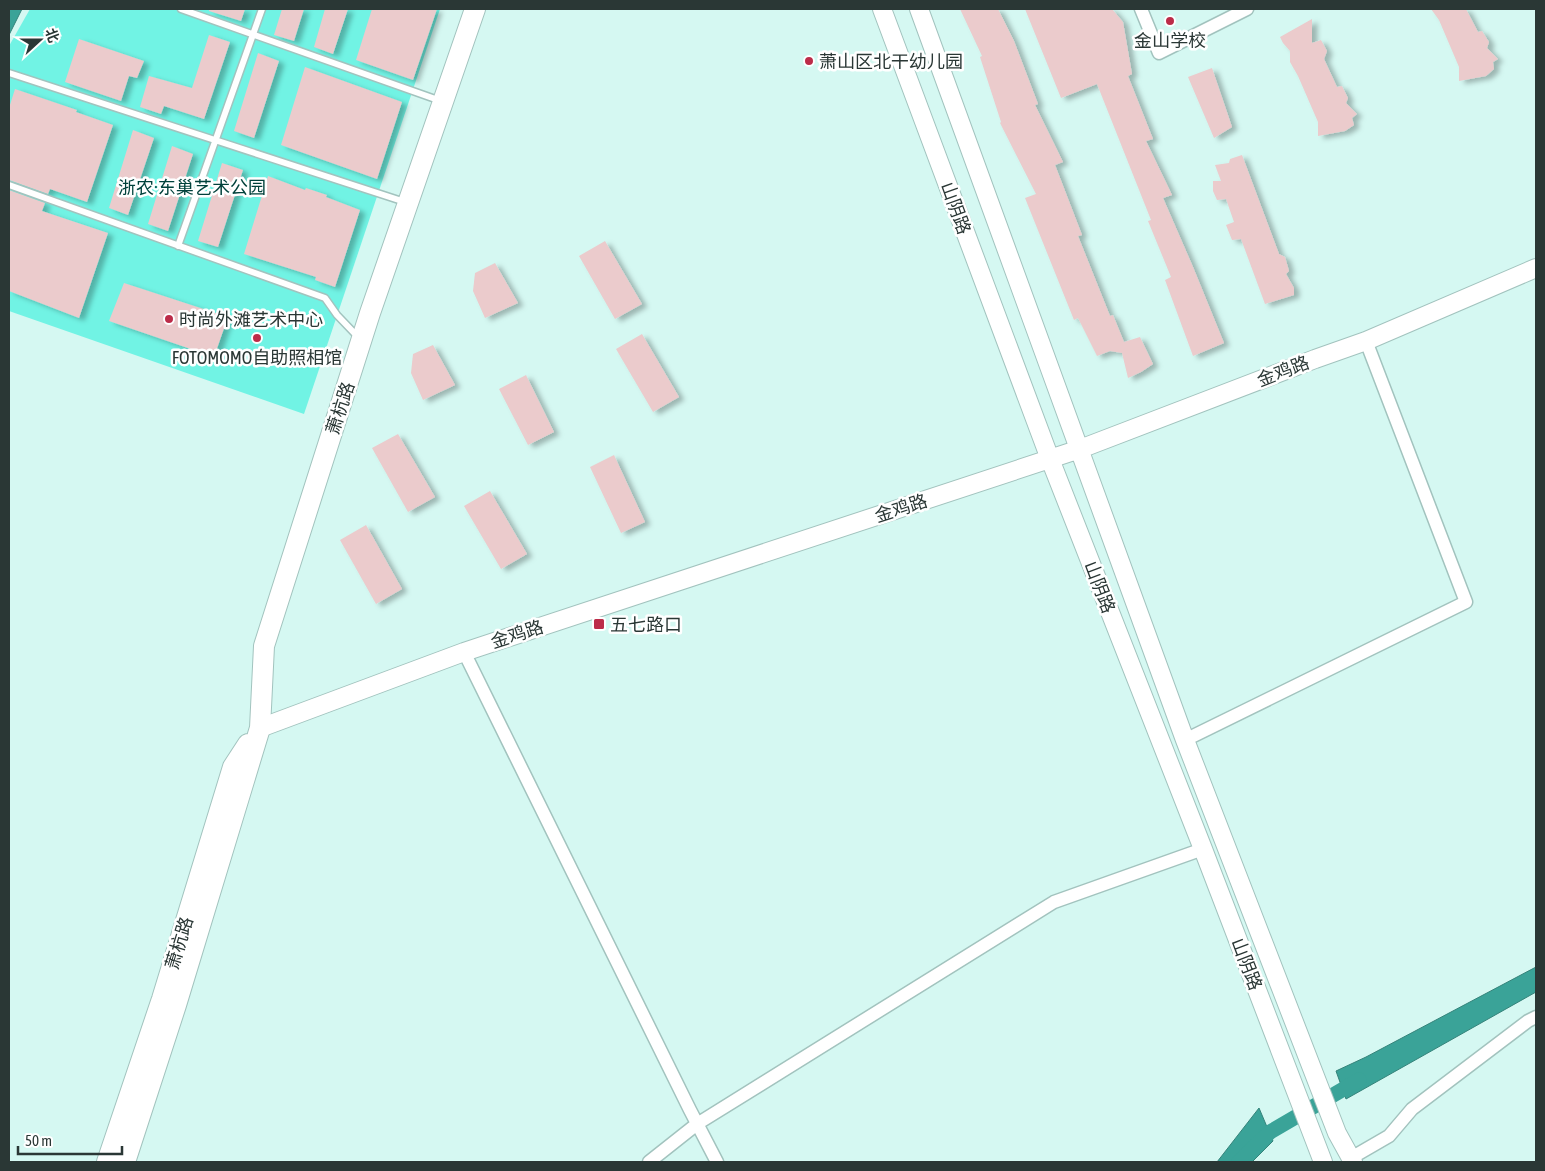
<svg xmlns="http://www.w3.org/2000/svg" width="1545" height="1171" viewBox="0 0 1545 1171" font-family="'Asap Condensed','Noto Sans SC',sans-serif">
  <style>
    .green { fill: #71f3e4 }
    .water { fill: #3aa398; stroke: #35837a }
    .lines { fill: none; stroke-linecap: round; stroke-linejoin: round }
    .canal { stroke: #3aa398; stroke-width: 15 }
    .building { fill: #ebcbcc; filter: url(#shadow) }
    .lane-casing { stroke: #a2c3be; stroke-width: 9 }
    .street-casing { stroke: #a2c3be; stroke-width: 15 }
    .secondary-casing { stroke: #a2c3be; stroke-width: 20 }
    .primary-casing { stroke: #a2c3be; stroke-width: 22 }
    .lane { stroke: #fff; stroke-width: 6 }
    .street { stroke: #fff; stroke-width: 12 }
    .secondary { stroke: #fff; stroke-width: 18 }
    .primary { stroke: #fff; stroke-width: 20 }
    .poi-dot { fill: #bc2c49; stroke: #fff; stroke-width: 2 }
    .labels { text-anchor: middle; dominant-baseline: central; stroke-width: 5; stroke-linejoin: round; paint-order: stroke }
    .poi-label { font-size: 18px; fill: #2a3735; stroke: #fff; text-anchor: start }
    .park-label { font-size: 18px; fill: #00413b; stroke: #fff }
    .street-label { font-size: 18px; fill: #2a3735; stroke: #fff }
  </style>
  <defs>
    <filter id="shadow"><feDropShadow dx="5.5" dy="3" stdDeviation="2.5" flood-color="#0004"/></filter>
  </defs>
  <rect width="100%" height="100%" fill="#d5f8f2"/>
  <path class="green" d="M30 9H440L304 414 9 311V46Z"/>
  <path class="water" d="M9 9H22L9 35Z
    M1536 967V992L1346 1099 1336 1071 1366 1057Z
    M1259 1108 1273 1141 1252 1162H1217Z"/>
  <g class="lines">
    <path class="canal" d="M1239 1162 1270 1132 1359 1080"/>
  </g>
  <path class="building" d="M209 9H245L241 21 209 11Z
    M282 9H304L294 41 274 35Z
    M325 9H348L333 54 314 47Z
    M372 9H437L413 80 356 60Z
    M960 9H998L1014 41 1038 104 1035 105 1063 162 1055 165 1082 235 1078 236 1110 316 1113 315 1124 342 1140 337 1153 364 1141 372 1128 378 1122 353 1110 351 1097 356 1078 318 1074 320 1025 198 1036 194 1000 123 1001 122 980 57 982 56Z
    M1025 9H1112L1123 22 1132 74 1128 76 1153 139 1146 141 1172 195 1163 198 1193 267 1224 343 1193 356 1165 280 1171 277 1148 221 1151 220 1097 84 1061 98Z
    M1431 9H1466L1478 32 1482 31 1489 42 1487 48 1498 59 1493 62 1494 69 1486 76 1459 81V67L1439 20Z
    M1312 19V43L1321 40 1327 51 1324 59 1337 87 1342 86 1348 98 1346 103 1357 114 1352 118 1354 125 1345 131 1318 136V122L1298 76 1290 62V51L1283 43 1280 37Z
    M209 35 230 42 204 119 164 106 161 114 140 107 149 76 192 88Z
    M79 39 144 61 137 78 129 76 121 101 65 82Z
    M258 53 279 61 254 138 234 131Z
    M305 67 402 102 377 179 281 145Z
    M1212 68 1232 127 1214 138 1188 77Z
    M15 89 77 110 76 112 113 125 87 202 50 189 48 194 9 180V108Z
    M133 130 154 138 128 215 109 208Z
    M172 146 193 154 168 231 148 224Z
    M1242 155 1279 254 1285 257 1289 271 1286 274 1294 288V295L1265 304 1241 239 1232 240 1226 225 1234 222 1226 199 1217 200 1213 191V181H1221L1215 165 1229 163 1230 159Z
    M222 163 243 170 218 247 198 241Z
    M268 176 305 190 306 188 327 195 326 197 360 210 335 287 315 280 316 277 244 254Z
    M9 190 45 203 42 211 108 233 79 318 9 291Z
    M605 241 642 304 615 319 579 256Z
    M495 263 518 303 485 318 473 291 475 273Z
    M124 283 228 317 214 357 109 321Z
    M642 334 679 397 653 412 616 349Z
    M433 345 455 385 423 400 411 373 413 354Z
    M526 375 554 432 528 445 499 389Z
    M398 434 435 497 408 512 372 448Z
    M614 455 645 522 621 533 590 467Z
    M490 491 527 554 501 569 464 506Z
    M366 525 402 589 376 604 340 540Z"/>
  <g class="lines">
    <defs>
      <path id="lane" d="M181 9 441 101
        M9 73 405 202
        M9 185 325 298 337 315 359 338
        M178 246 262 9"/>
      <path id="street" d="M1141 9 1159 53 1247 9
        M464 652 690 1110 717 1162
        M1185 740 1466 602 1366 341
        M1351 1158 1389 1136 1412 1109 1528 1021 1536 1017
        M649 1162 697 1124 1054 902 1203 849"/>
      <path id="secondary" d="M882 9 1050 459 1203 849 1323 1162
        M919 9 1185 740 1337 1133 1353 1162
        M260 728 464 652 1080 449 1315 359 1366 341 1536 268"/>
      <path id="primary" d="M107 1162 162 999 233 767 248 744
        M125 1162 176 1005 260 728 264 646 370 313 475 9"/>
    </defs>
    <use href="#lane" class="lane-casing"/>
    <use href="#street" class="street-casing"/>
    <use href="#secondary" class="secondary-casing"/>
    <use href="#primary" class="primary-casing"/>
    <use href="#lane" class="lane"/>
    <use href="#street" class="street"/>
    <use href="#secondary" class="secondary"/>
    <use href="#primary" class="primary"/>
  </g>
  <g class="poi-dot">
    <circle cx="1170" cy="21" r="5"/>
    <circle cx="809" cy="61" r="5"/>
    <circle cx="169" cy="319" r="5"/>
    <circle cx="257" cy="338" r="5"/>
    <rect x="593" y="618" width="12" height="12" rx="2.5"/>
  </g>
  <g class="labels">
    <g class="poi-label">
      <text x="1170" y="40" text-anchor="middle">金山学校</text>
      <text x="819" y="61">萧山区北干幼儿园</text>
      <text x="179" y="319">时尚外滩艺术中心</text>
      <text x="257" y="357" text-anchor="middle">FOTOMOMO自助照相馆</text>
      <text x="610" y="624">五七路口</text>
    </g>
    <g class="park-label">
      <text x="192" y="187">浙农·东巢艺术公园</text>
    </g>
    <g class="street-label">
      <text transform="translate(956 208) rotate(70)">山阴路</text>
      <text transform="translate(1283 371) rotate(-21)">金鸡路</text>
      <text transform="translate(340 408) rotate(-72)">萧杭路</text>
      <text transform="translate(901 508) rotate(-18)">金鸡路</text>
      <text transform="translate(1100 587) rotate(69)">山阴路</text>
      <text transform="translate(517 634) rotate(-18)">金鸡路</text>
      <text transform="translate(179 943) rotate(-73)">萧杭路</text>
      <text transform="translate(1247 964) rotate(69)">山阴路</text>
    </g>
  </g>
  <rect width="1545" height="1171" fill="none" stroke="#2a3735" stroke-width="20"/>
  <g transform="translate(40 40) rotate(69)" stroke="#ffffff" stroke-width="4" paint-order="stroke">
  <path d="M0-4L9 19L0 12L-9 19Z" fill="#2a3735"/>
  <text y="-8" font-size="14" font-weight="bold" text-anchor="middle" fill="#2a3735">北</text>
  </g>
  <path d="M18 1146v8h104v-8" fill="none" stroke="#2a3735" stroke-width="2.5"/>
  <text x="25" y="1146" font-size="15" fill="#2a3735" stroke="#ffffff" stroke-width="4" paint-order="stroke">50 m</text>
</svg>
